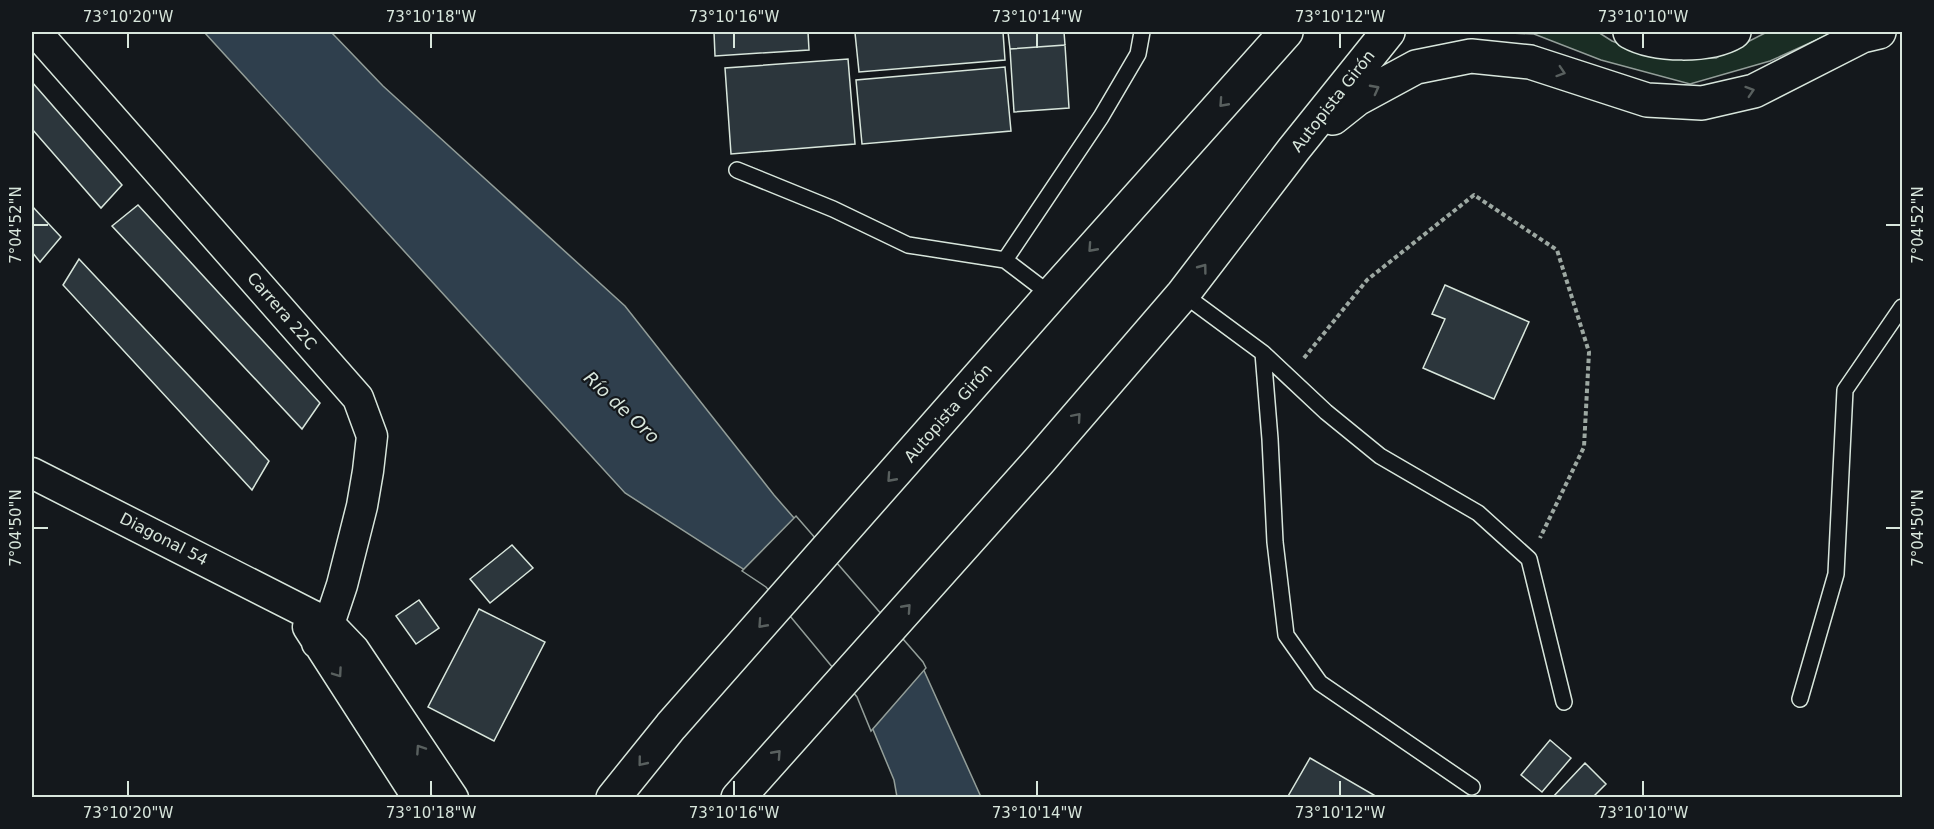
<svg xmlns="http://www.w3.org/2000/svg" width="1934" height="829" viewBox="0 0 1934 829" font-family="'DejaVu Sans',sans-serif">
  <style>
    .green { fill: #1a2d24; stroke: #939e99; stroke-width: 1.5 }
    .water { fill: #2f3f4d; stroke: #939e99; stroke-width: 1.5 }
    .pier { fill: #14181c; stroke: #939e99; stroke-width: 1.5 }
    .building { fill: #2c363c; stroke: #d8e6dc; stroke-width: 1.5 }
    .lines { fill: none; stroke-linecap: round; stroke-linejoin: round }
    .service-casing { stroke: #d8e6dc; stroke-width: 18 }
    .minor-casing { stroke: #d8e6dc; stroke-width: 33 }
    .trunk-casing { stroke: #d8e6dc; stroke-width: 36 }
    .path { stroke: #9da8a2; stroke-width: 4; stroke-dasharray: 4.5 3; stroke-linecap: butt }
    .service { stroke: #14181c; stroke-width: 15 }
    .minor { stroke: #14181c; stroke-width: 30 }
    .trunk { stroke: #14181c; stroke-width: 33 }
    .oneway { stroke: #59605f }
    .ticks { fill: none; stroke: #d8e6dc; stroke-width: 2 }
    .labels { text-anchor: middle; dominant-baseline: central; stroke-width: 4.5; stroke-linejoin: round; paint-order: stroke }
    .street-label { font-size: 16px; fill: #d8e6dc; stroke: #14181c }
    .water-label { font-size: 18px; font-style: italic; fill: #d8e6dc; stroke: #14181c }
    .neatline { fill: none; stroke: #d8e6dc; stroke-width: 2 }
    .ticks-label { font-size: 15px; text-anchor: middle; fill: #d8e6dc }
  </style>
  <rect width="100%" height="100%" fill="#14181c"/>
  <path class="green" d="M1488 32H1598L1612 41 1658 58H1716L1767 32H1834L1770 61 1690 84 1601 60 1534 34Z"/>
  <path class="water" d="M204 32H331L383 86 625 306 774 495 921 664 981 797H897L894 780 859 696 768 585 625 493Z"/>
  <path class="pier" d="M796 516 923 662 926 668 871 731 857 697 766 587 742 571Z"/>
  <path class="building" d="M714 32H808L809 50 715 56Z
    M880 32H1003L1005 60 859 72 855 33Z
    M1008 32H1064L1065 45 1010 49Z
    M1065 45 1069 108 1014 112 1010 49Z
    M848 59 855 144 731 154 725 68Z
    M1005 67 1011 131 862 144 856 80Z
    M32 82 122 185 101 208 32 129Z
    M138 205 320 403 302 429 112 226Z
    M32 206 61 237 40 262 32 252Z
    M79 259 269 461 252 490 63 285Z
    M1445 285 1529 322 1494 399 1423 368 1445 319 1432 314Z
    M512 545 533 568 490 603 470 579Z
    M419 600 439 628 416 644 396 616Z
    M479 609 545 642 494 741 428 707Z
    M1550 740 1571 758 1542 792 1521 775Z
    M1310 758 1379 798H1287Z
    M1585 763 1606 784 1592 798H1552Z"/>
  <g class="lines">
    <defs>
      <path id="service" d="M737 170 833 209 908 245 1005 260
        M1183 294 1263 353 1326 412 1380 456 1478 513 1529 559 1564 702
        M1051 295 1005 260 1101 117 1138 54 1142 32
        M1263 353 1270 439 1275 542 1286 635 1320 683 1472 787
        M1800 699 1836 574 1845 390 1902 307"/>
      <path id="minor" d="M36 32 358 398 372 436 368 471 362 506 342 585 329 624 317 643
        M32 473 329 624 354 650 453 798
        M308 627 418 798"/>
      <path id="trunk" d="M1630 32C1655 46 1709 47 1734 32
        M1333 118 1357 99 1416 67 1471 56 1530 62 1647 100 1702 103 1754 91 1862 36 1879 32
        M613 798 671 726 1051 295 1286 32
        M738 798 1039 461 1183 294 1294 149 1388 32"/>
    </defs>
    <use href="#service" class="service-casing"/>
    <use href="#minor" class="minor-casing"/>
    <use href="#trunk" class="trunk-casing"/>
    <path class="path" d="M1304 358 1367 280 1474 195 1557 250 1589 352 1584 447 1540 538"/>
    <use href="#service" class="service"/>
    <use href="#minor" class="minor"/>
    <use href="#trunk" class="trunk"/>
  </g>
  <defs><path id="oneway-chevron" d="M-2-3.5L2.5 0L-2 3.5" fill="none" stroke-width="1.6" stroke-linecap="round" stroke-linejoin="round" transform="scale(1.5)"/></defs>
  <g class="oneway">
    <use href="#oneway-chevron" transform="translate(1561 72) rotate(18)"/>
    <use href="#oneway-chevron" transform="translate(1375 89) rotate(-28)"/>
    <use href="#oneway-chevron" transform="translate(1750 91) rotate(-18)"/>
    <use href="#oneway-chevron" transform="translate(1223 103) rotate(132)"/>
    <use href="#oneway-chevron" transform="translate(1092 248) rotate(132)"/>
    <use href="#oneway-chevron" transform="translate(1203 268) rotate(-53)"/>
    <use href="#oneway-chevron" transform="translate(1077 417) rotate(-49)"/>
    <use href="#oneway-chevron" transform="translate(891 478) rotate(132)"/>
    <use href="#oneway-chevron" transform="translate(907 608) rotate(-48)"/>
    <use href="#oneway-chevron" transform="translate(762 624) rotate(132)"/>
    <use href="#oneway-chevron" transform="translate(338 673) rotate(55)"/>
    <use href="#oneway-chevron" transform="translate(420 749) rotate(-124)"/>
    <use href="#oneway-chevron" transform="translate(777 754) rotate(-48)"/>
    <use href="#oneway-chevron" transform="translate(642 762) rotate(129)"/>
  </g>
  <path class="ticks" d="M128 33V48M431 33V48M734 33V48M1037 33V48M1340 33V48M1643 33V48M33 225H48M1886 225H1901M33 528H48M1886 528H1901M128 781V796M431 781V796M734 781V796M1037 781V796M1340 781V796M1643 781V796"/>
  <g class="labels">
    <g class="street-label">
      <text transform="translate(1333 101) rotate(-52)">Autopista Girón</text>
      <text transform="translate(282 311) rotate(49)">Carrera 22C</text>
      <text transform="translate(948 413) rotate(-49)">Autopista Girón</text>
      <text transform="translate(164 539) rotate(27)">Diagonal 54</text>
    </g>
    <g class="water-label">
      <text transform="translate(622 407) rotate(43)">Río de Oro</text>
    </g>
  </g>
  <rect width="1934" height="829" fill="none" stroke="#14181c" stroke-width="66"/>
  <rect x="33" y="33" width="1868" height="763" class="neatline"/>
  <g class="ticks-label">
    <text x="128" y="22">73°10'20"W</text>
    <text x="431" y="22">73°10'18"W</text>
    <text x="734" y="22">73°10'16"W</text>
    <text x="1037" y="22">73°10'14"W</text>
    <text x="1340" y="22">73°10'12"W</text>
    <text x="1643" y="22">73°10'10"W</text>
    <text transform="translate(16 225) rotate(-90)" y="5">7°04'52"N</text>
    <text transform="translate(1918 225) rotate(-90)" y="5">7°04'52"N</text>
    <text transform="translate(16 528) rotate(-90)" y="5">7°04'50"N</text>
    <text transform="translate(1918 528) rotate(-90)" y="5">7°04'50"N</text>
    <text x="128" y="818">73°10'20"W</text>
    <text x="431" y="818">73°10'18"W</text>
    <text x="734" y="818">73°10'16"W</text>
    <text x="1037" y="818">73°10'14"W</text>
    <text x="1340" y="818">73°10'12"W</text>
    <text x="1643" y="818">73°10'10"W</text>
  </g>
</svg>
